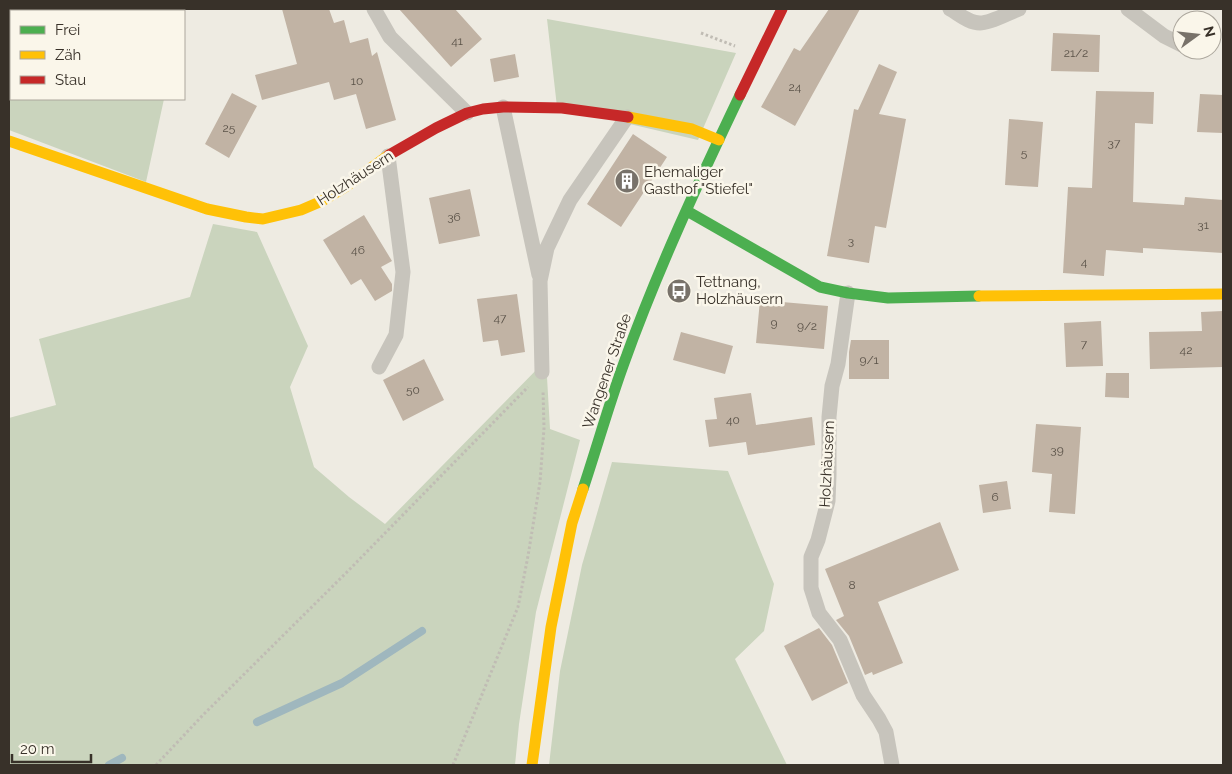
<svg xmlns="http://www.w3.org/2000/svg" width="1232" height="774" viewBox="0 0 1232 774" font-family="Raleway,sans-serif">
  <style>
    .green { fill: #cad4bd }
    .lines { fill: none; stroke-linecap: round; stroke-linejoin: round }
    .stream { stroke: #9fb7be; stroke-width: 8 }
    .building { fill: #c1b3a4 }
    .path { stroke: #c0bcb4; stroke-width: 3; stroke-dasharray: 2.5 2.5; stroke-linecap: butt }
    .lane { stroke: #c7c4bc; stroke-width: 15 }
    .fast { stroke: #4caf50; stroke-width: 11 }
    .slow { stroke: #ffc107; stroke-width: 11 }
    .jam { stroke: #c62828; stroke-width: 11 }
    .labels { text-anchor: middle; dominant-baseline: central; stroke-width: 5; stroke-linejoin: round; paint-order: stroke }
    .number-label { font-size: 12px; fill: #5a5248 }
    .poi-label { font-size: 15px; fill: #383129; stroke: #faf6ea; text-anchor: start }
    .street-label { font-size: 15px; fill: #383129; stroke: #faf6ea }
  </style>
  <rect width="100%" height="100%" fill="#eeebe2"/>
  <path class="green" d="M9 9H161V11H11V99H164L146 182 9 130Z
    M547 19 736 53 698 140 557 107Z
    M213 224 257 232 308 346 290 387 314 467 349 497 385 524 546 360 550 429 580 440 536 612 519 724 515 765H9V418L56 405 39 339 190 297Z
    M612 462 728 471 774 584 764 631 735 659 787 765H549L560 671 582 565Z"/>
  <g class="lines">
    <path class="stream" d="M257 722 342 683 422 631
      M109 765 122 758"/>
  </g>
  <path class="building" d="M282 9H329L334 23 344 20 350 43 368 38 372 56 377 52 396 120 366 129 356 94 334 100 329 82 262 100 255 75 297 64Z
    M399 9H455L482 39 451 67Z
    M829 9H860L795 126 761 107 794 48 800 51Z
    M1053 33 1100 35 1099 72 1051 71Z
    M515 54 519 77 494 82 490 59Z
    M879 64 897 72 879 114 906 119 886 228 875 226 869 263 827 256 854 109 858 110Z
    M1096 91 1154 92 1153 124 1135 123 1133 202 1184 205 1185 197 1223 200V253L1143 248V253L1106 250 1104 276 1063 273 1068 187 1092 188Z
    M232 93 257 106 229 158 205 144Z
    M1200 94 1223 95V133L1197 132Z
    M1009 119 1043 122 1038 187 1005 185Z
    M633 134 667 157 621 227 587 204Z
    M470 189 480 236 439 244 429 198Z
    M364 215 392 261 381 267 392 284V291L375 301 361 279 351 285 323 240Z
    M517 294 525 352 501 356 498 340 483 342 477 299Z
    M760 300 828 306 824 349 756 343Z
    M1223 311V367L1150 369 1149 332 1202 331 1201 312Z
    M1101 321 1103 366 1066 367 1064 323Z
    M681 332 733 346 725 374 673 360Z
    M851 340H889V379H849V352Z
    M424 359 444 400 403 421 383 380Z
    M1106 373H1129V398L1105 397Z
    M751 393 756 425 812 417 815 445 748 455 746 442 709 447 705 420 717 419 714 398Z
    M1036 424 1081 427 1075 514 1049 512 1052 474 1032 472Z
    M1007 481 1011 509 983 513 979 485Z
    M940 522 959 570 878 602 903 663 873 675 872 672 865 675 849 636 836 620 844 616 825 569Z
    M819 628 832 645 848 683 812 701 784 646Z"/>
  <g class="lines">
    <path class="path" d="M701 33 735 46
      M156 765 203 715 347 572 528 387
      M453 765 518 607 528 556 540 482 544 428 543 390"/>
    <path class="lane" d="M374 9 390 37 467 113
      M950 9C959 14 969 23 980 23 991 23 1008 13 1019 9
      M1128 9 1164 36 1182 45
      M503 107 539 275
      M848 293 838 364 832 386 829 417V475L828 501 818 540 811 557V588L819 613 840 640 863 695 879 719 886 732 892 765
      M379 367 396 335 403 272 388 156
      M542 372 540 281 547 248 570 200 627 117"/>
    <path class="fast" d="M687 211 820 287 848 293 888 298 979 296
      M583 489C597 447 609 404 624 363 657 271 698 183 740 95"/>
    <path class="slow" d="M628 117 692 129 719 140
      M9 141 207 209 246 217 263 219 301 210 322 201 345 187 389 155
      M979 296 1223 294
      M532 765 551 627 572 523 583 489"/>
    <path class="jam" d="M740 95 782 9
      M389 155 436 128 467 113 483 109 503 107 562 108 628 117"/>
  </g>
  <defs>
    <symbol id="building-disc" viewBox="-11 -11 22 22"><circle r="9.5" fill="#78726a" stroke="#faf6ea"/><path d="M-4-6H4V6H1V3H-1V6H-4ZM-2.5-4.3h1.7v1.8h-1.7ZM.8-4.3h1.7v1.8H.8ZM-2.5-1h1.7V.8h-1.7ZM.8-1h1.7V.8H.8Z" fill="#fff"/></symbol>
    <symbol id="bus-disc" viewBox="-11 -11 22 22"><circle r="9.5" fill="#78726a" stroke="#faf6ea"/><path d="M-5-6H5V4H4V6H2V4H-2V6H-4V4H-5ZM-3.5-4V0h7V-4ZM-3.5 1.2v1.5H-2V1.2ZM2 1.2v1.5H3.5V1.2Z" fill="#fff"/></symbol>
  </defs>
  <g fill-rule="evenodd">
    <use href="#building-disc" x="613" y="167" width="28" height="28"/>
    <use href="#bus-disc" x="665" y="277" width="28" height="28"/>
  </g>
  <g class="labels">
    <g class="number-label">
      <text x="457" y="41">41</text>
      <text x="1076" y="53">21/2</text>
      <text x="357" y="81">10</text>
      <text x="795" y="87">24</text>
      <text x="229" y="128">25</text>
      <text x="1114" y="143">37</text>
      <text x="1024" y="153">5</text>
      <text x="454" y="217">36</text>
      <text x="1203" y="225">31</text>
      <text x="851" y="241">3</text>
      <text x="358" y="250">46</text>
      <text x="1084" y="262">4</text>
      <text x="500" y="318">47</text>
      <text x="774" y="323">9</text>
      <text x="807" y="326">9/2</text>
      <text x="1084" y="344">7</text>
      <text x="1186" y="350">42</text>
      <text x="869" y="360">9/1</text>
      <text x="413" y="390">50</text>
      <text x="733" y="420">40</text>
      <text x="1057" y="450">39</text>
      <text x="995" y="497">6</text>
      <text x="852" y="585">8</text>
    </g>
    <g class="poi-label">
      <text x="644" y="172">Ehemaliger<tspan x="644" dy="17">Gasthof "Stiefel"</tspan></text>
      <text x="696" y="282">Tettnang,<tspan x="696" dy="17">Holzhäusern</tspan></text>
    </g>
    <g class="street-label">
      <text transform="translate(355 178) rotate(-33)">Holzhäusern</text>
      <text transform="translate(607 371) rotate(-71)">Wangener Straße</text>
      <text transform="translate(827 464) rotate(-87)">Holzhäusern</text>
    </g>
  </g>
  <rect width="1232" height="774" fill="none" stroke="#383129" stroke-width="20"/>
  <rect x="10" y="10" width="175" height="90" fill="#faf6ea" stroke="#aca79d"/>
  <rect x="20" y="26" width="25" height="8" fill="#4caf50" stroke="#aca79d"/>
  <text x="55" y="35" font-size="15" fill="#383129">Frei</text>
  <rect x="20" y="51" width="25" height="8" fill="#ffc107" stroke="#aca79d"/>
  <text x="55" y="60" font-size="15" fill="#383129">Zäh</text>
  <rect x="20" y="76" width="25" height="8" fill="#c62828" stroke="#aca79d"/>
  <text x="55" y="85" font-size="15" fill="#383129">Stau</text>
  <g transform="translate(1197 35) rotate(75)"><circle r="24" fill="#faf6ea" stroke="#aca79d"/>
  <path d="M0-4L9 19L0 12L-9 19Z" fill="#78726a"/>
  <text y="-8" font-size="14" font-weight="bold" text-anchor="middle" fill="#383129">N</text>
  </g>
  <path d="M12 754v8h79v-8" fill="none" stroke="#383129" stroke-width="2.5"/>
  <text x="20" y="754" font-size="15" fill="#383129" stroke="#faf6ea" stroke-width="4" paint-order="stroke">20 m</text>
</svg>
